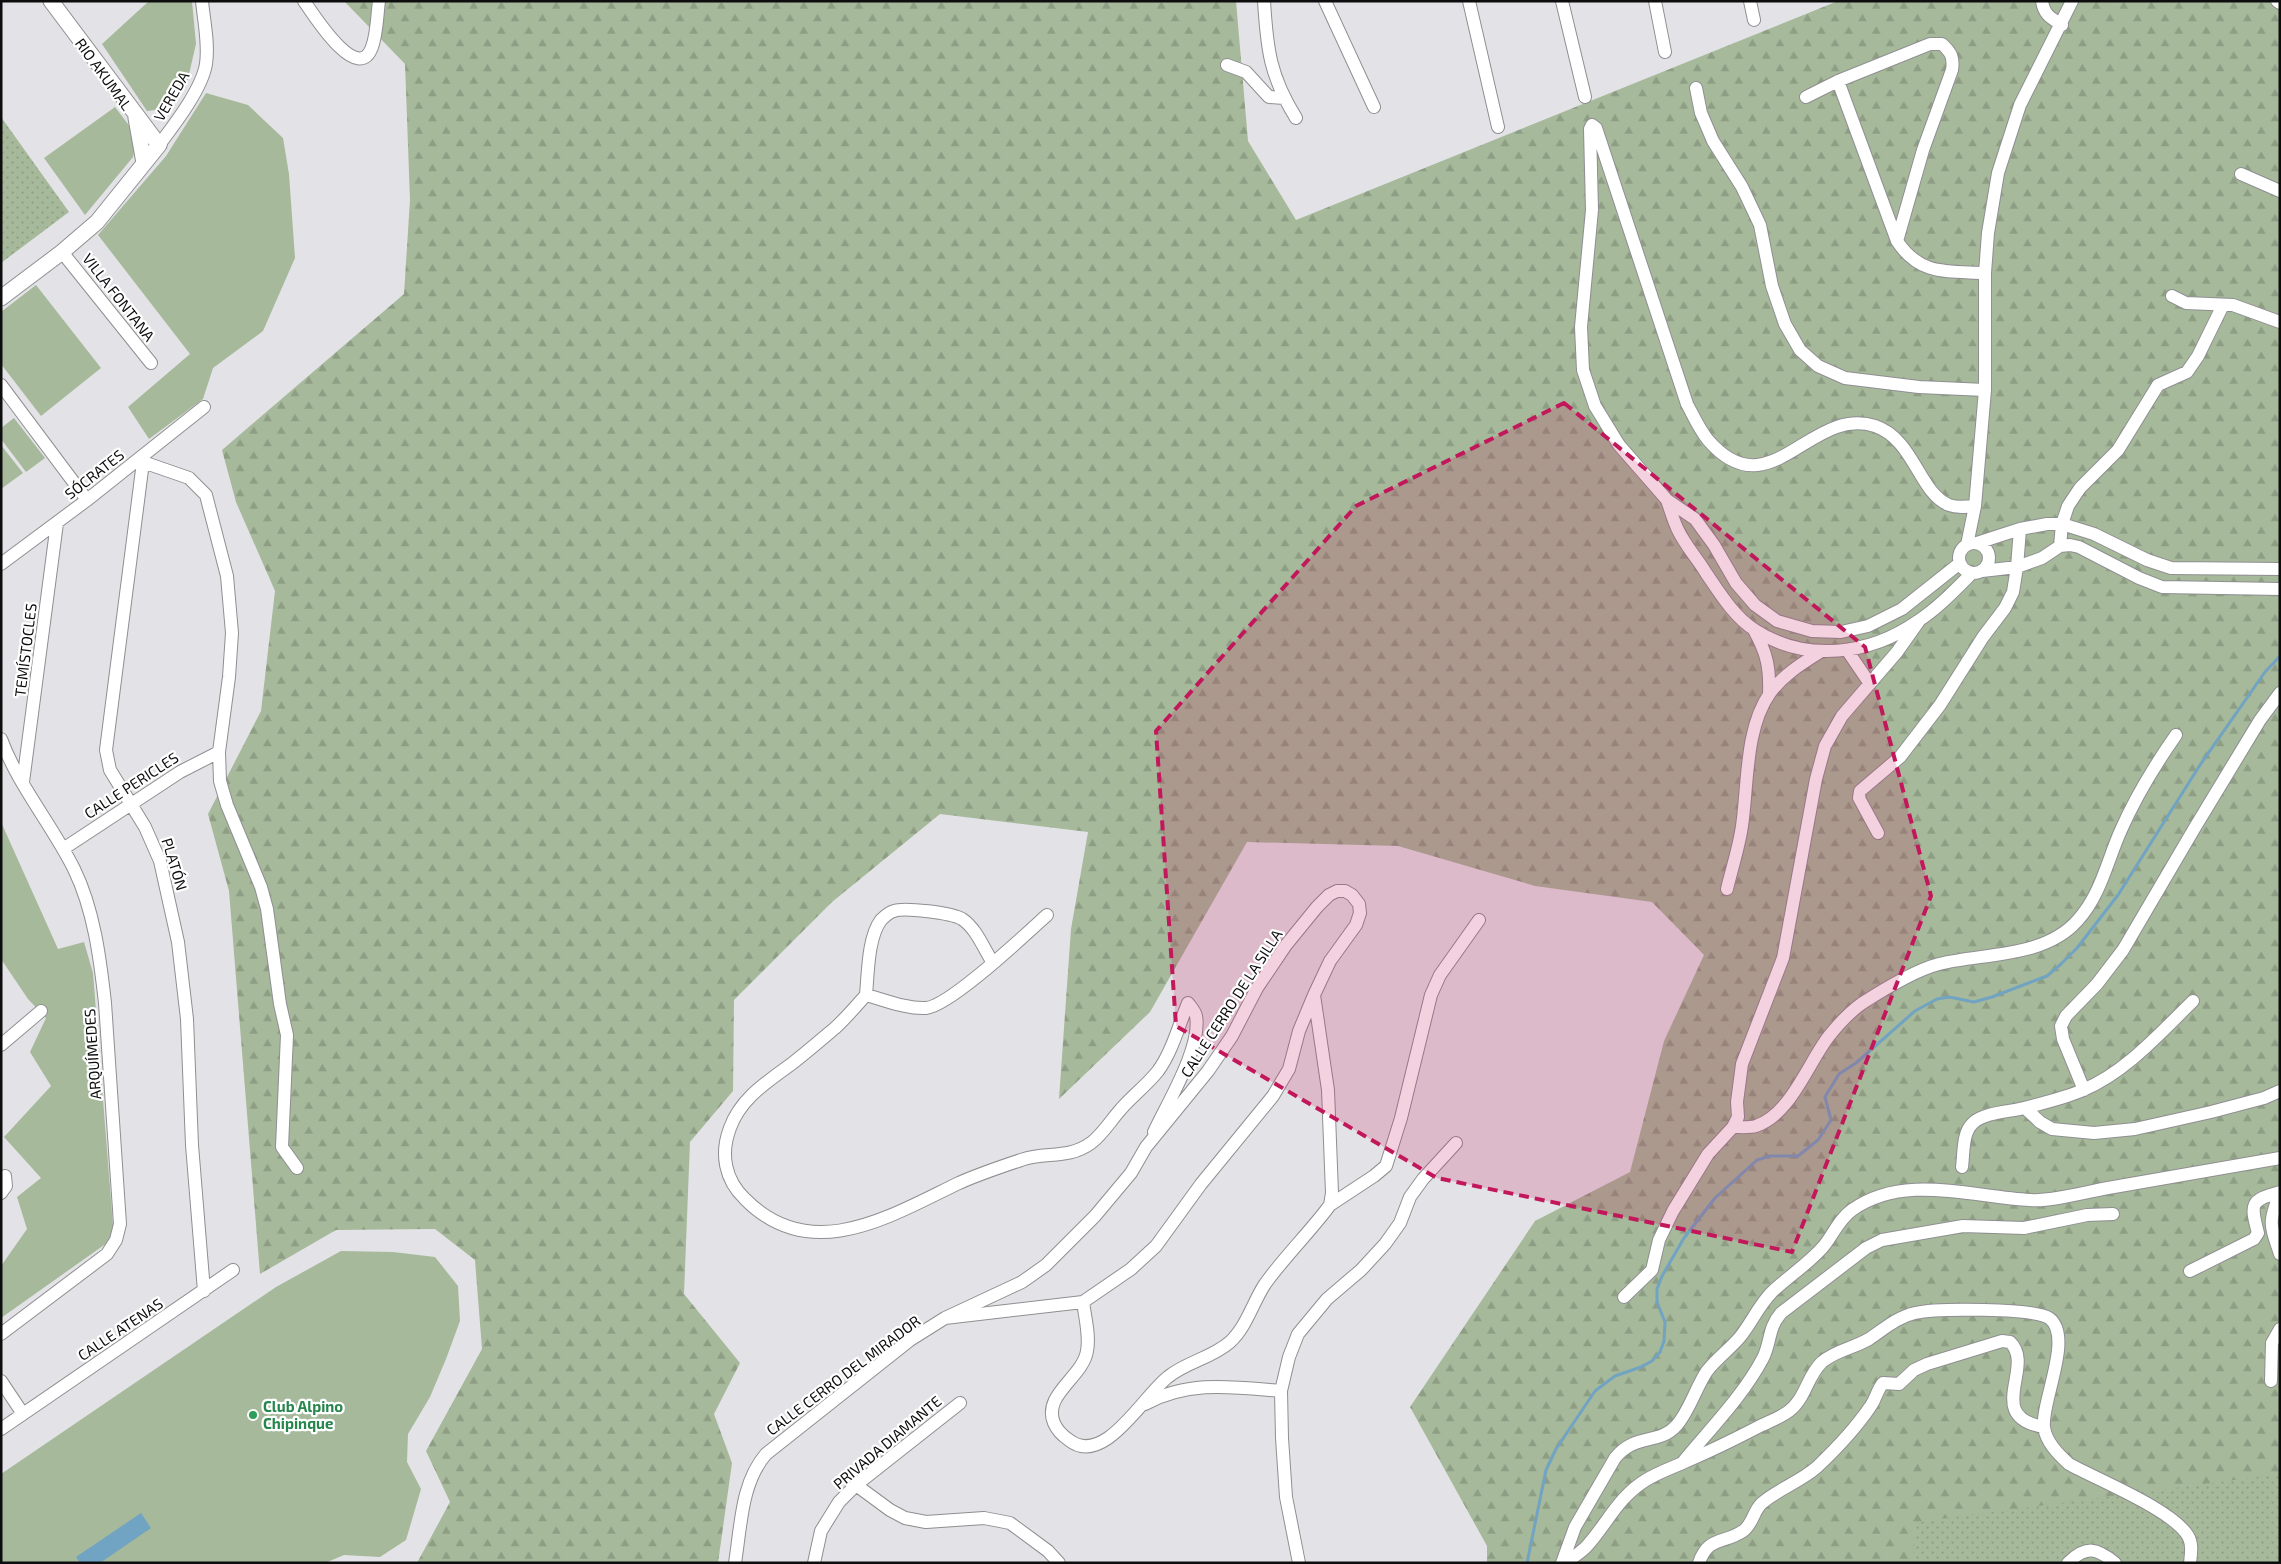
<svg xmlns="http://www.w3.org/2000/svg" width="2281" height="1564" viewBox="0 0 2281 1564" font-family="'Exo 2',sans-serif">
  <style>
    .grass { fill: #a6b99b }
    .forest { fill: url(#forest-firs) }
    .park { fill: url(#park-dots) }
    .water { fill: #71a3c2 }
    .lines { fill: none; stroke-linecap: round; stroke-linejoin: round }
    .stream { stroke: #71a3c2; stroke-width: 3 }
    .minor-casing { stroke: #8f8f92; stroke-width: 14 }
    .tertiary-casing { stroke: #8f8f92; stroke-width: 17 }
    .minor { stroke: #fff; stroke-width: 12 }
    .tertiary { stroke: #fff; stroke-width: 15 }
    .marked { fill: #c2185b; fill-opacity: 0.2; stroke: #c2185b; stroke-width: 4; stroke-dasharray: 10 6; stroke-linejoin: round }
    .leisure-dot { fill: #2e9e5b; stroke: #fff; stroke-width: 2 }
    .labels { text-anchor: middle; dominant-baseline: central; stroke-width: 4.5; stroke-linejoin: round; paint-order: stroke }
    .street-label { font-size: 15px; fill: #0d0d0e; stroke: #fff }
    .leisure-label { font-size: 15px; font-weight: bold; fill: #27864d; stroke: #fff; text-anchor: start }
  </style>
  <defs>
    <pattern id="forest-firs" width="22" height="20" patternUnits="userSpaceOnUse" patternTransform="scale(1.25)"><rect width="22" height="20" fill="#a6b99b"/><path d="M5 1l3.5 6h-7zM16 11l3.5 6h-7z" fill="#8e9e84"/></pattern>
    <pattern id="park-dots" width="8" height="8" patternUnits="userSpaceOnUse" patternTransform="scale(1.25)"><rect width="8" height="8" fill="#a6b99b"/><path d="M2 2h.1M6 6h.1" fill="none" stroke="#8e9e84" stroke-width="1.8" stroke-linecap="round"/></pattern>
  </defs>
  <rect width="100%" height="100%" fill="#e3e3e7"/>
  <path class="grass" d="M149 1H192L196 44 186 87 163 109 147 111 102 44Z
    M206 93 248 105 283 138 289 174 295 258 263 331 213 368 203 399 149 439 128 407 190 354 98 235 166 156Z
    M115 107 137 136 133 157 85 215 44 158Z
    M36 285 101 368 41 416 1 364V312Z
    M14 418 45 458 26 472 1 439V428Z
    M1 445 23 473 1 489Z
    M1 822 58 949 84 942 93 973 114 1238 1 1318V1266L27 1229 17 1197 41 1178 4 1137 51 1086 30 1052 46 1018 28 999 1 959Z
    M341 1251 393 1252 435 1257 458 1286 460 1321 446 1359 430 1397 408 1434 407 1462 421 1489 406 1540 380 1557 344 1555 325 1563H1V1474L276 1287Z"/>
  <path class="forest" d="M344 1H1236L1248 141 1296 220 1838 1H2280V1563H1487V1546L1410 1407 1535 1221 1630 1172 1664 1041 1704 955 1652 902 1535 886 1398 846 1247 842 1150 1012 1059 1099 1071 929 1088 832 940 814 832 902 734 1000 733 1091 690 1142 684 1294 740 1363 714 1414 732 1463 718 1563H417L450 1502 426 1451 482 1349 475 1260 435 1229 336 1230 260 1274 229 891 208 814 261 711 275 591 236 502 222 450 404 294 410 200 405 64Z"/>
  <path class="park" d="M1 117 69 212 1 263Z
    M2280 1474V1563H1912L1917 1522Z"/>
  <path class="water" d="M141 1513 151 1528 100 1563H80L76 1557Z"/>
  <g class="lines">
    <path class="stream" d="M1527 1563 1546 1470 1556 1449 1595 1391 1615 1376 1641 1367 1652 1361 1660 1352 1664 1341 1665 1322 1657 1302V1289L1662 1276 1684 1238 1715 1198 1757 1160 1770 1156H1798L1818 1140 1831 1120 1825 1097 1839 1074 1856 1063 1915 1011 1937 999 1949 997 1974 1002 1992 997 2047 976 2061 964 2077 948 2118 895 2200 765 2265 672 2280 656"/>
    <defs>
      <path id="minor" d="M304 1C313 14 358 86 372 47 377 34 377 16 379 1
        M1264 1C1267 50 1270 76 1296 118
        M1325 1 1374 107
        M1469 1 1498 127
        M1562 1 1585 97
        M1655 1 1665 52
        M1750 1 1754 20
        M2042 1C2044 15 2051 18 2062 25
        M2277 1 2280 3
        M1227 65 1246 72 1269 97 1284 98
        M1838 81 1897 241C1920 276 1947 271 1985 273
        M1696 88 1701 113 1713 141 1742 187 1760 225 1772 286 1785 324 1800 350 1818 366 1845 378 1919 387 1985 390
        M1806 97 1838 81 1930 44H1942C1951 52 1954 58 1952 70L1923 150 1897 241
        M1592 125 1590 129 1592 210 1581 327 1583 370 1595 406 1619 445 1667 500 1695 519 1714 545 1736 583 1755 605 1777 621 1812 631 1841 632 1868 626 1902 609 1960 563
        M1592 125 1596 128 1687 404C1693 415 1699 429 1708 440 1770 512 1810 405 1875 426 1914 439 1919 493 1949 505 1957 508 1966 507 1975 506
        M159 145C174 125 202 89 206 64 209 43 204 22 202 1
        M2241 174 2280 191
        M62 252 151 363
        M2172 296 2186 303 2233 305 2280 322
        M1 385 87 500
        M140 458 143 462 106 750 110 770 145 827 160 861 178 942 187 1019 192 1145 204 1291
        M143 462 189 478 206 495 227 576 232 633 229 677 219 752 220 781 227 805 261 887 267 909 280 1004 287 1035 282 1147 297 1168
        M1667 500C1670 509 1673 519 1677 528 1684 544 1697 558 1706 573 1719 592 1734 617 1755 630 1806 663 1870 655 1918 621 1938 608 1955 590 1972 573
        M1959 558a15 15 0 1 1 30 0a15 15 0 1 1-30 0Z
        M1977 543 2020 529 2047 524H2062L2094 534 2147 560 2171 568 2280 569
        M1967 545 1975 506 1985 390V273L1988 233 1998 173 2020 105 2072 1
        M2060 546 2062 524 2068 506 2080 488 2118 450 2158 385 2187 372 2198 356 2223 305
        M1 564 87 500 204 407
        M1982 571 2017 567 2042 558 2060 546 2070 545 2079 547 2139 578 2162 587 2280 589
        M1754 630C1767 653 1770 668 1769 694
        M1847 650 1870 684
        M1 739C18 785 52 825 74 869 94 910 100 958 105 1003L120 1224 116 1240 107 1254 1 1334
        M23 782 57 523
        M1878 833 1859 798 1860 791 1900 757 1940 705 1983 637 2005 608 2013 592 2017 567 2020 529
        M63 849 180 772 219 752
        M1727 889C1732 868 1739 847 1742 826 1748 785 1745 728 1770 693 1783 675 1801 664 1820 652
        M1047 915C1026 934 950 1006 926 1008 906 1009 885 1000 866 995 856 1006 846 1018 835 1028 822 1039 808 1051 794 1062 769 1081 741 1097 730 1128 720 1154 725 1180 745 1199 811 1266 890 1216 959 1183 979 1174 1000 1167 1021 1160 1046 1151 1067 1160 1091 1143 1103 1134 1111 1120 1121 1109 1132 1096 1147 1085 1158 1071 1172 1052 1179 1025 1188 1003 1191 1007 1195 1011 1196 1016 1202 1047 1167 1104 1154 1132
        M866 995C868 973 868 937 881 920 884 917 890 912 894 911 904 907 952 913 962 919 976 928 984 949 993 963
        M1 1045 41 1011
        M2084 1090 2063 1039 2061 1026 2066 1016 2097 984 2123 950 2194 829 2260 720 2280 693
        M2025 1108 2040 1122 2052 1129 2094 1133 2135 1129 2211 1112 2264 1098 2280 1091
        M1733 1127C1740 1127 1749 1128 1756 1126 1791 1114 1808 1063 1829 1036 1837 1026 1850 1012 1861 1004 1881 991 1916 970 1939 964 1983 953 2044 958 2077 921 2101 895 2107 861 2121 830 2136 796 2155 765 2176 735
        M1962 1167C1964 1153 1962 1133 1973 1123 1985 1112 2009 1112 2024 1108 2043 1103 2065 1098 2083 1090 2126 1072 2160 1033 2193 1001
        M1 1193 6 1186 5 1176
        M2280 1193C2268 1223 2270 1224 2280 1254
        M1330 1205 1374 1176 1386 1166 1401 1118 1431 995 1440 975 1479 920
        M2190 1271 2254 1239 2258 1233C2250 1204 2250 1200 2280 1192
        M1624 1297 1652 1270 1659 1240 1673 1211 1708 1154 1733 1127 1738 1117 1737 1102 1742 1064 1783 958 1816 779 1825 746 1842 716 1897 652 1919 621
        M1083 1302C1085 1317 1090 1336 1087 1351 1083 1377 1042 1395 1054 1423 1057 1430 1063 1436 1069 1440 1104 1468 1144 1395 1168 1377 1186 1362 1212 1358 1230 1342 1247 1326 1253 1302 1265 1284 1285 1256 1310 1232 1330 1205L1332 1193 1328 1090 1314 995
        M1 1381 23 1414
        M2271 1381 2272 1343 2280 1329
        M1145 1404C1189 1380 1233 1387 1281 1391
        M1 1429 233 1270
        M1683 1462C1710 1429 1743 1396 1763 1358 1771 1342 1768 1328 1781 1313L1866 1248 1882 1240 1963 1226 2024 1228 2087 1215 2113 1214
        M856 1485 890 1510 905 1518 926 1522 984 1518 1010 1523 1048 1551 1059 1563
        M735 1563C741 1526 741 1483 766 1454L910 1340 945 1318 1022 1282 1046 1265 1095 1216 1131 1173 1146 1147 1208 1071 1232 1036 1257 988 1286 945 1317 907 1329 895 1337 891H1345L1352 895 1359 904 1360 913 1356 925 1330 961 1314 995 1299 1031 1289 1069 1273 1096 1201 1184 1156 1246 1131 1269 1083 1302 945 1318
        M814 1563 821 1531 839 1502 856 1485 960 1403
        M1299 1563 1286 1497 1282 1438 1281 1391 1289 1357 1298 1334 1327 1299 1361 1270 1385 1244 1400 1223 1410 1197 1423 1179 1456 1143
        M1562 1563 1575 1527 1615 1458C1635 1433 1659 1445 1676 1426 1689 1412 1696 1387 1707 1371 1717 1358 1730 1349 1740 1337 1752 1322 1759 1305 1772 1292 1789 1276 1808 1264 1823 1247 1833 1235 1839 1219 1852 1210 1904 1173 1971 1197 2030 1200 2049 1202 2087 1192 2108 1188 2165 1178 2222 1168 2280 1158
        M1565 1563C1572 1558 1580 1553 1586 1547 1607 1524 1618 1497 1646 1480 1659 1472 1674 1467 1687 1461 1713 1450 1737 1438 1762 1425 1771 1421 1781 1417 1789 1411 1806 1398 1807 1376 1822 1362 1836 1350 1854 1348 1869 1339 1884 1329 1897 1317 1915 1313 1936 1308 2033 1308 2049 1318 2074 1336 2041 1402 2044 1427 2046 1442 2058 1454 2069 1464 2098 1480 2173 1510 2188 1536 2193 1544 2191 1554 2190 1563
        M1699 1563C1708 1536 1724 1544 1743 1531 1753 1524 1753 1511 1762 1503 1778 1489 1800 1482 1817 1467 1836 1449 1855 1429 1870 1407 1876 1399 1877 1390 1883 1383L1899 1384 1914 1370 1927 1364 2002 1341 2010 1342C2036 1366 1983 1417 2044 1427
        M2068 1563C2086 1545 2097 1548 2115 1563"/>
      <path id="tertiary" d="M136 118 144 163
        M1 298 62 252 97 222 159 145 51 1"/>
    </defs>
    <use href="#minor" class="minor-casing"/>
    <use href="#tertiary" class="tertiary-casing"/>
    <use href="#minor" class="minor"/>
    <use href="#tertiary" class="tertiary"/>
  </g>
  <path class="marked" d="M1564 403 1865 647 1931 896 1792 1252 1437 1178 1176 1026 1156 731 1356 506Z"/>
  <circle class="leisure-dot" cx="253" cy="1415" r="5"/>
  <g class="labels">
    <g class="street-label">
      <text transform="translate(104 74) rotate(54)">RIO AKUMAL</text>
      <text transform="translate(171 96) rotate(-60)">VEREDA</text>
      <text transform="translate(119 297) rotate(52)">VILLA FONTANA</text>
      <text transform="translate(94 474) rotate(-38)">SÓCRATES</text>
      <text transform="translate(25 650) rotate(-83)">TEMÍSTOCLES</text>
      <text transform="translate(131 785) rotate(-33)">CALLE PERICLES</text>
      <text transform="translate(175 864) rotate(73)">PLATÓN</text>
      <text transform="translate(1231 1003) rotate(-57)">CALLE CERRO DE LA SILLA</text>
      <text transform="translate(92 1054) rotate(-94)">ARQUÍMEDES</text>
      <text transform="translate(120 1329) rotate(-34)">CALLE ATENAS</text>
      <text transform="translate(843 1375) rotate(-37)">CALLE CERRO DEL MIRADOR</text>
      <text transform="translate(887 1442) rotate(-40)">PRIVADA DIAMANTE</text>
    </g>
    <g class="leisure-label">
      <text x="263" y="1406">Club Alpino<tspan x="263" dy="17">Chipinque</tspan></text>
    </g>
  </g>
  <rect width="2281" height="1564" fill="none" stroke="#0d0d0e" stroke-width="5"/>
</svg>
